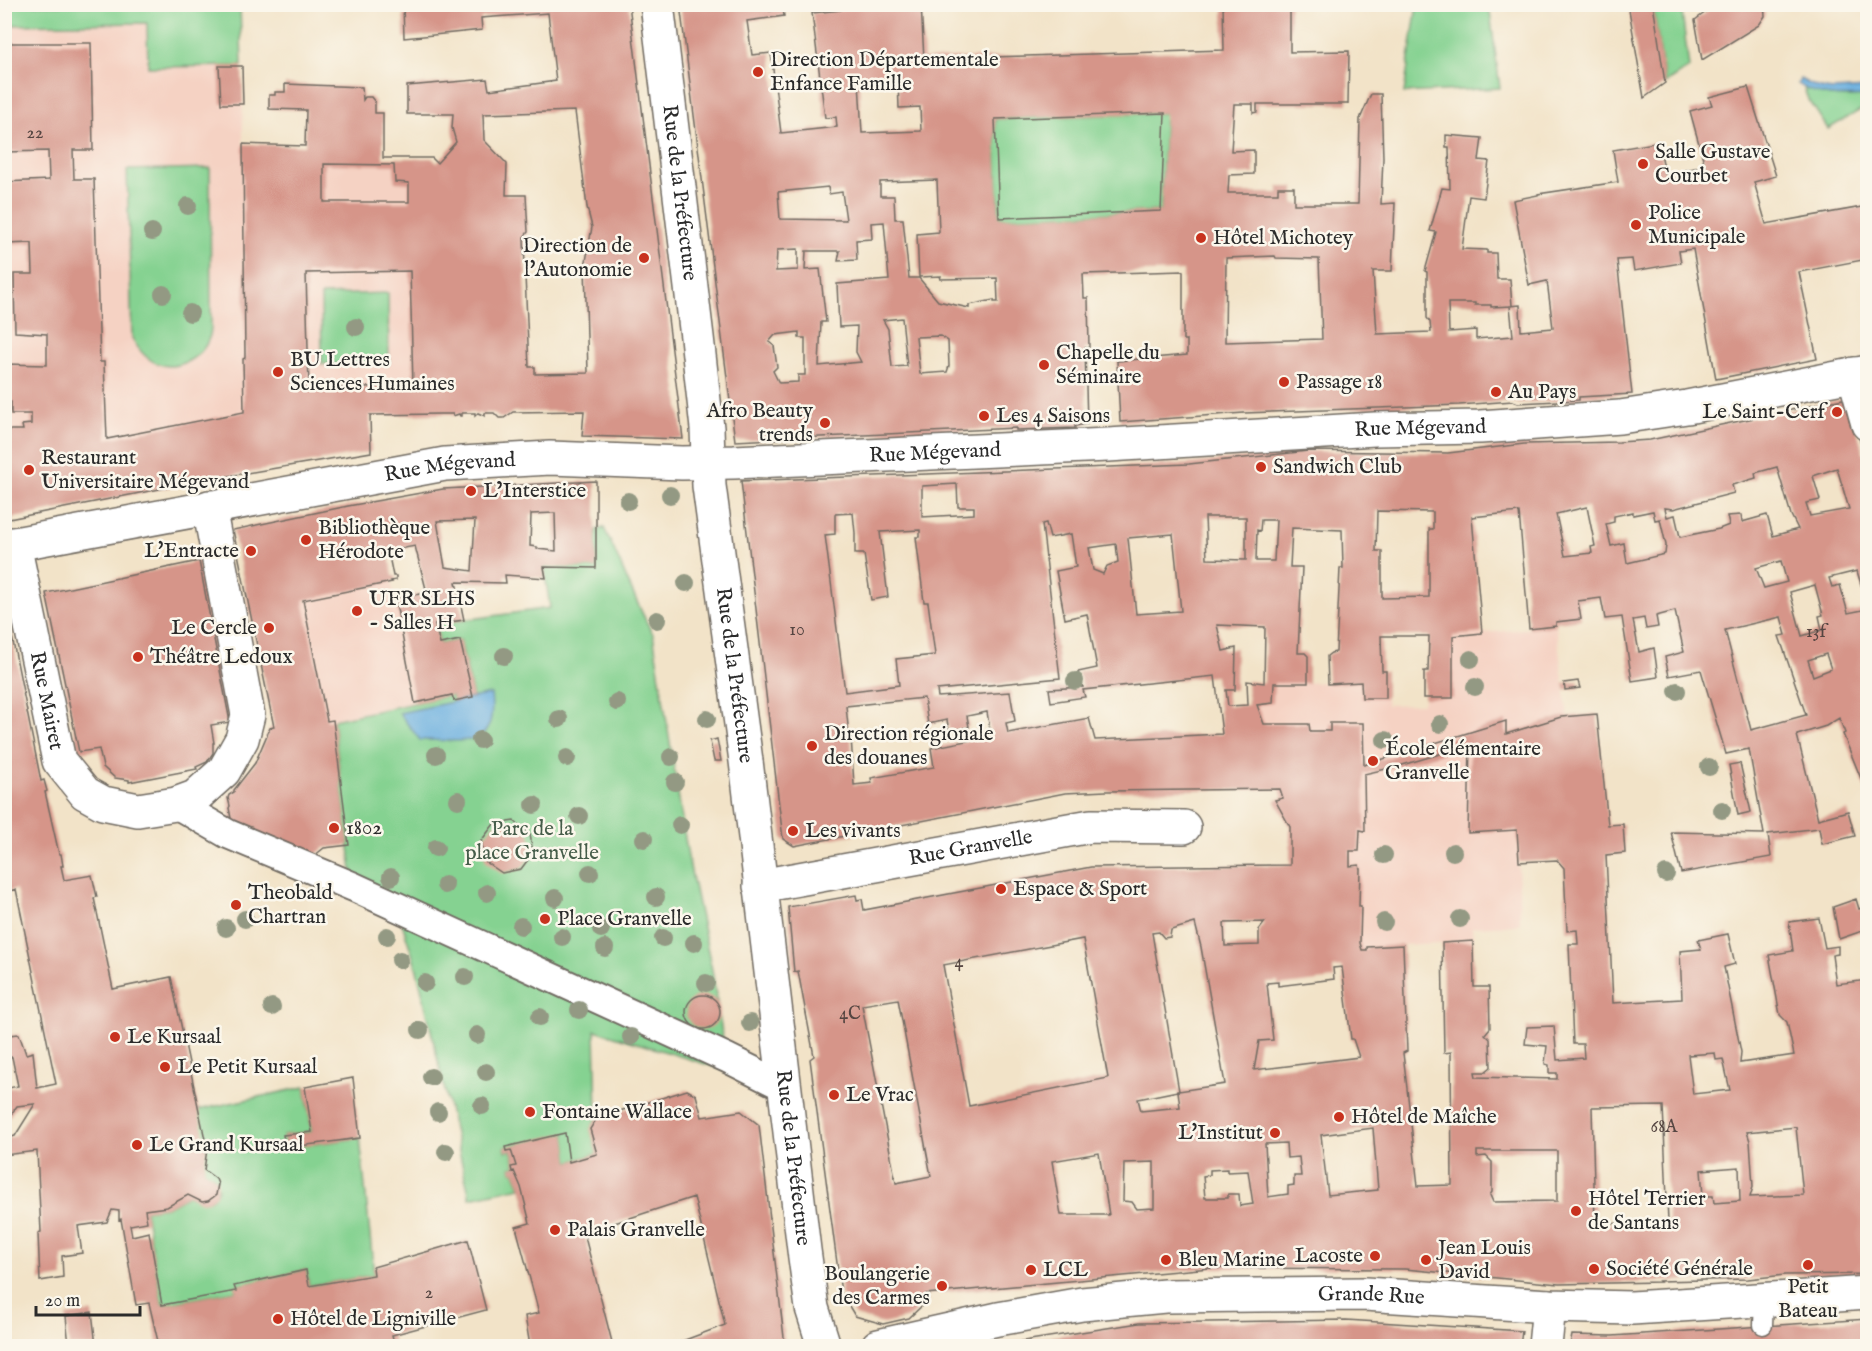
<svg xmlns="http://www.w3.org/2000/svg" width="1872" height="1351" viewBox="0 0 1872 1351" font-family="'IM FELL English',serif">
  <style>
    .built { fill: #f5d2c3 }
    .green { fill: #85d291; stroke: #587e5e; stroke-width: 1.5 }
    .water { fill: #68aedf; stroke: #4a6c85; stroke-width: 1.5 }
    .building { fill: #d69589; fill-rule: evenodd }
    .lines { fill: none; stroke-linecap: round; stroke-linejoin: round }
    .service-casing { stroke: #716b62; stroke-width: 21 }
    .pedestrian-casing { stroke: #716b62; stroke-width: 32 }
    .minor-casing { stroke: #716b62; stroke-width: 36 }
    .service { stroke: #fff; stroke-width: 18 }
    .pedestrian { stroke: #fff; stroke-width: 28 }
    .minor { stroke: #fff; stroke-width: 33 }
    .tree { fill: #939983 }
    .poi-dot { fill: #c8321e; stroke: #fbf7ec; stroke-width: 2 }
    .labels { text-anchor: middle; dominant-baseline: central; stroke-width: 5; stroke-linejoin: round; paint-order: stroke }
    .number-label { font-size: 18px; fill: #564642 }
    .poi-label { font-size: 21px; fill: #2b2b2b; stroke: #fbf7ec; text-anchor: start }
    .street-label { font-size: 21px; fill: #2b2b2b; stroke: #fbf7ec }
    .park-label { font-size: 21px; fill: #465d4a; stroke: #fbf7ec }
  </style>
  <rect width="100%" height="100%" fill="#fbf7ec"/>
  <filter id="ink" filterUnits="userSpaceOnUse"><feTurbulence type="fractalNoise" baseFrequency=".0167" numOctaves="2"/><feDisplacementMap in="SourceGraphic" scale="12" xChannelSelector="R" yChannelSelector="G"/><feConvolveMatrix kernelMatrix="1 2 1 2 8 2 1 2 1" color-interpolation-filters="sRGB"/></filter>
  <filter id="wash" filterUnits="userSpaceOnUse"><feTurbulence type="fractalNoise" baseFrequency=".008" numOctaves="4" result="noise"/><feDisplacementMap in="SourceGraphic" scale="24" xChannelSelector="R" yChannelSelector="G"/><feGaussianBlur stdDeviation="1.35" result="paint"/><feColorMatrix in="noise" values="0 0 0 0 0 0 0 0 0 0 0 0 0 0 0 0 0 1.4 0 .05"/><feComposite in="paint" operator="in"/></filter>
  <g filter="url(#wash)">
    <rect width="100%" height="100%" fill="#f2e3c8"/>
    <path class="built" d="M147 23 148 67 242 66 243 144 305 146V163L394 165 395 182 409 183 412 369 440 414 370 416 371 452 205 480 5 520 4 25Z
      M363 503 374 551H388L393 576H396V580L391 581 395 598 427 593 452 695 327 721 265 523Z
      M1556 626 1568 717H1560L1517 731V830L1520 923 1515 925 1472 927 1473 941 1368 947 1367 950H1362L1290 865V827L1275 800 1283 798 1280 789 1230 790 1219 707 1273 703 1274 683 1361 682 1362 698H1386L1387 705 1423 704 1424 698H1452L1453 636Z"/>
    <path class="green" d="M4 5H240L242 66 148 67 147 23 5 25Z
      M1417 5H1489L1500 88 1404 93Z
      M1653 5H1681L1689 68 1665 83Z
      M1804 88C1828 98 1842 98 1867 96V118L1862 109 1828 129 1807 97Z
      M1165 113 1161 211 999 218 995 119Z
      M210 168 211 324C211 328 211 334 209 338 203 357 178 371 159 364 146 360 138 349 132 338L127 170Z
      M388 293 389 363 322 364 321 295Z
      M604 528C621 563 634 600 653 634L688 857 712 970 728 1071 595 1030 597 1118 591 1129 597 1154 569 1162 565 1134 505 1147 506 1151 511 1150 516 1166 511 1167 512 1171H514L521 1187 470 1198 416 966 401 920 354 887 333 720 452 695 454 701 473 697 460 640 440 644 435 624 550 608 544 567 596 568V530Z
      M305 1087 312 1132 283 1135 285 1148 360 1138 374 1275 309 1286 306 1270 235 1286 236 1291 162 1305 145 1210 167 1207 188 1195C201 1201 212 1206 218 1189L216 1179 204 1170 198 1110Z"/>
    <path class="water" d="M1800 79C1828 95 1839 89 1867 88V96C1842 97 1820 99 1798 84Z
      M491 694C498 753 462 739 420 740L399 713Z"/>
    <g id="blocks">
      <path class="building" d="M403 4H629L683 439 582 436 584 411 513 412 504 418H499L494 413H485V416L478 413 475 416V413H462V416H460L459 414 453 416V414H440L370 415 371 452 205 480 4 520V430H23L22 425 31 424V414H11V402L4 403V364L47 365V334L15 332 14 274H33L32 243 5 244 4 182 49 180 48 151 4 152V43H91L93 150H73L74 179H94L100 362H104L107 439 244 412 243 359 245 358 243 144 305 146 306 110 269 109V95H275V92H285V84L362 87 363 100 365 97H371L375 102V113H383V158H432L437 163 456 142 452 128 453 114H407V86L487 79 489 90 556 81 548 13 481 18 482 30 404 38ZM575 111 587 207 592 227 585 267 588 373 535 374V367H529L525 275 527 272 525 269 524 237 528 232 526 195H506L507 164 484 140 483 114ZM324 164 394 165 395 182 409 183V202H324ZM410 271 413 386 309 388 306 273Z
        M680 4H770V11L783 9 784 16 747 21 752 55 771 53 781 133 837 127 836 117 825 118 812 13 841 10V4H921L924 59 1224 50 1223 4H1290V52L1349 51 1348 104H1257V112L1253 113V104H1234L1231 151 1254 150V174L1229 175 1228 193H1278V187H1294V204H1358L1360 119 1371 94H1381L1383 158 1381 204 1395 203 1392 271H1373L1377 334 1431 332 1430 322 1427 318V272L1425 271 1436 232 1430 231 1442 188 1450 189 1449 147H1446V135L1482 138 1479 160 1489 161 1484 198 1469 196 1462 249 1487 250V253H1496L1497 279H1510L1512 306 1491 307V305H1475V303H1448L1449 332 1476 330V339L1513 336 1510 306 1520 305 1521 331 1553 328 1547 281 1529 285 1513 200 1538 195V194L1618 182 1613 150 1659 142 1665 174 1705 166 1690 111 1712 105 1709 97 1748 87 1776 176 1754 182 1766 224 1868 206V259L1799 272 1817 359 1716 379 1693 249 1679 251 1681 263 1634 271 1632 259 1617 260 1632 394 1579 397V400L1518 403 1513 401 1459 405 1244 413 1120 422 1117 361 1187 355V340H1183V271L1083 274 1084 298H1088L1089 348H1085L1087 424 1075 426V428L1016 430V428L735 441ZM898 81 899 108 920 107 921 131 862 133 859 82ZM1165 113 1161 211 999 218 995 119ZM937 180 939 232 917 234 919 277 941 276 940 279 997 278 998 302H994V300L969 305V308L938 301 919 278H909L903 219H895L894 196H880V182ZM828 187 829 194 842 192 846 220 780 219 778 192ZM884 222 889 280 837 284 839 327 857 326 856 352 861 362 819 366 821 322H826L820 269 805 270 806 251H840L838 261 857 260 856 240 872 239 871 223ZM798 249V270L776 271 777 250ZM1275 256 1276 258 1319 259 1322 339 1225 342 1226 258ZM902 318 907 366 892 367 888 329 883 320ZM799 332V338H805V375H798V382L779 383 773 371 777 367 774 346 769 342 775 335ZM941 336 948 341 949 366 947 372 920 374 916 337Z
        M1628 4H1653L1665 83 1644 98Z
        M1717 4H1764L1765 16 1759 25 1702 60 1695 20Z
        M219 66H242L243 104H221Z
        M1848 398 1868 469V608L1857 571 1829 578 1832 587 1840 585 1848 613 1868 609V700L1862 704 1868 710V796L1843 734 1845 733 1839 718 1826 726 1797 735 1818 819 1848 811 1855 836 1822 844 1819 828 1768 834 1771 857 1681 873 1671 832 1764 834 1749 749 1726 754 1701 670 1669 676 1665 657 1684 652 1675 611 1656 616 1658 627 1646 629 1644 618 1633 620 1639 652 1654 648 1658 677 1632 681 1622 617 1605 619 1601 598 1578 601 1581 619 1556 622V626L1529 629 1519 512 1472 517 1482 633 1453 636V698H1424V671H1428L1429 636H1381L1382 671H1386V698H1362L1361 682 1328 684 1327 656 1331 653 1336 652 1340 568H1343L1342 530 1292 528 1290 567H1302L1298 653H1305L1308 656V683H1274L1273 703 1257 705 1264 724H1309L1310 731H1330V723H1363L1364 765 1506 721V734L1561 717 1597 714 1608 825 1623 824 1625 853 1606 855 1613 1003 1682 999 1680 951 1701 949 1698 940 1728 934 1735 964 1724 967 1741 1052 1740 1063 1794 1055 1787 1022 1780 1015 1769 955 1793 951 1789 922 1819 918 1825 948 1838 946V954L1832 955 1836 984 1868 980V1274L1785 1275 1748 1279 1659 1281 1660 1282 1559 1284 1405 1269 1210 1268 926 1294 928 1300 909 1318 883 1324 855 1316 841 1293 810 1059 814 1056 798 971 794 972 788 907 856 895 857 900 862 899 864 910 1091 867 1290 865V827L1275 800 1283 798 1280 789 1106 791 1065 793 794 846 783 839 741 481 1189 464 1308 451 1448 453 1524 444 1619 442 1650 440ZM1777 467 1791 515 1798 529 1773 536 1767 515 1742 522 1741 515 1727 516 1729 525 1719 529 1680 537 1675 515 1667 517 1665 508 1673 509 1734 493 1732 485 1756 478 1755 473ZM1837 468 1849 509 1810 516 1806 503 1820 500 1813 476ZM957 484 958 507H974V514L922 517V486ZM1587 507 1595 546 1591 547 1592 553 1565 556 1556 514ZM1377 511 1433 512V529H1429V597L1382 598V551H1376ZM1653 511 1655 520 1660 519 1666 545 1665 554 1627 563 1624 543 1611 546 1606 524 1614 522V516L1633 512V515ZM853 513 855 533V554H864L871 600 888 597 880 532 920 530V537H916L924 602H928L935 655 896 659 899 685 845 692 825 535 835 534V514ZM1205 517H1246V560L1207 559ZM1261 520H1276L1274 561H1256L1257 530 1260 531ZM1046 523 1050 538 1071 534 1076 567 1056 571 1065 619 1087 614 1097 668 1078 672 1083 687 1049 689 1051 702 1085 697 1083 690 1215 676 1222 734 1095 740 1089 718 1008 733 1006 723 1015 721 1010 692 938 697 937 690 1060 678 1042 524ZM1173 534 1181 611 1136 614 1128 538ZM1116 544 1118 562 1107 566 1103 574 1093 570 1089 548ZM1781 561 1787 582 1764 588 1756 568ZM1815 585 1823 615 1819 616 1822 630 1802 636 1790 592ZM1781 617 1786 635 1779 636 1806 715 1751 730 1725 630ZM1217 625 1265 627 1264 683 1247 681 1248 705 1228 706 1226 690H1235L1236 648 1223 651ZM1826 654 1831 669 1813 676 1808 660ZM924 698 928 724 947 720 949 731 969 727 967 716 987 712 991 736 931 748 934 767 871 778 872 783 854 785 851 736H849L846 706ZM1470 745 1468 833 1517 830 1519 862 1557 860 1564 868 1567 931 1577 930 1578 944H1569L1573 1044H1583L1584 1058 1557 1060 1554 1026 1527 1027 1525 1044 1547 1046 1545 1064 1549 1065V1073H1557V1079L1476 1077 1475 1072H1485L1491 1067 1490 1039 1485 1034 1490 1028 1489 987H1474L1473 941 1442 943 1444 1053 1451 1052 1452 1185 1418 1186 1403 1053 1407 1051 1403 945 1367 947V950H1362L1360 943 1361 906H1359L1360 869 1359 865 1350 866V851H1359L1360 830 1365 831 1364 774 1399 766ZM1265 922 1259 930V945L1225 946 1224 923ZM1195 923 1201 947 1225 1084 1179 1091 1152 933 1159 932 1164 938 1170 937 1171 930ZM1083 939 1108 1078 969 1106 943 965ZM1342 967 1351 1039H1353L1359 1057 1254 1070 1259 1041 1273 1040 1267 983 1278 982V986L1334 979 1333 968ZM898 999 931 1176 896 1183 862 1005ZM1715 1053 1716 1060 1723 1059 1730 1090 1693 1094 1688 1055ZM1178 1091 1180 1107 1141 1111 1138 1099ZM1663 1106 1668 1222 1595 1224 1592 1107ZM1796 1127 1803 1195 1750 1197 1753 1187 1750 1141 1747 1132ZM1373 1128 1378 1190 1328 1195 1321 1135ZM1286 1143 1287 1158 1299 1157 1301 1176H1294V1185L1288 1186V1194L1268 1197 1265 1144ZM1477 1151H1557V1201L1493 1202 1490 1195 1492 1192V1162L1486 1156 1477 1157ZM1099 1153 1109 1215H1061L1052 1161ZM1154 1162V1208L1137 1209 1132 1202 1123 1201 1124 1163ZM1739 1167 1740 1201 1714 1203 1713 1196H1703L1701 1170ZM1227 1169V1172L1248 1171 1253 1204 1240 1206 1239 1194H1228V1198H1205L1203 1176 1210 1175V1170Z
        M596 481V568L544 567 546 578 505 575 506 583 456 582 464 620 435 624 440 644 460 640 473 697 454 701 452 695 415 703 395 598 427 593 415 546 388 551 393 576H396V580L391 581 392 582 303 600 327 721 333 720 349 845 324 848 309 860 233 829 229 808 230 806 228 798 229 795 234 792V790L255 763 270 728 274 727 233 530 348 506 443 489ZM555 513 556 551 537 549V547L530 546 531 514ZM475 520 472 571 445 567 437 521Z
        M199 561 230 722 211 725 214 743H213V753L207 762 196 767 197 769 129 782V780L115 778 103 767 99 749 79 752 46 593Z
        M4 597 41 781 44 780 47 791 45 792 59 854H61L63 866H61L64 880 92 875 97 897 94 898 113 989 171 977 207 1149 204 1170 216 1179 218 1184 216 1195 208 1201 202 1202 188 1195 167 1207 145 1210 147 1222 130 1225 132 1236 149 1232 162 1305 236 1291 234 1286 306 1270 309 1286 374 1275 373 1267 468 1240 486 1310 392 1335 395 1346H370L369 1344 353 1346H159L149 1303 136 1305 121 1219 119 1220V1211L112 1210 107 1222 78 1226 82 1253 62 1256 63 1277 40 1281 38 1233 41 1232 37 1151 4 1155V1139L15 1136 35 1104 17 1106 4 1124V1089L18 1086 12 1057 4 1058V1016L9 1035 19 1034 26 1054 33 1052 37 1088 56 1084 16 889 4 893Z
        M1578 681 1580 688 1565 690 1564 683Z
        M717 739 721 761H714L710 741Z
        M1740 763 1751 812 1738 815 1729 765Z
        M514 821 530 834 533 853 521 869 502 873 486 862 481 841 494 824Z
        M1856 899 1859 909 1868 906V929L1839 939 1833 907Z
        M686 1012a17 17 0 1 1 34 0a17 17 0 1 1-34 0Z
        M353 1078 360 1138 285 1148 283 1135 312 1132 305 1087Z
        M687 1090 696 1095 702 1117 741 1111 759 1125 785 1346H669L725 1325 694 1197 584 1233 613 1346H530L525 1316 539 1313 516 1227 530 1223 521 1187 514 1171 512 1172 511 1167 516 1166 511 1150 506 1151 505 1147 565 1133 569 1162 597 1154 590 1129 597 1118Z
        M92 1312 96 1346H69L66 1316Z
        M1868 1319V1346H1570L1572 1335 1612 1336Z
        M1346 1320 1522 1331 1520 1346H991L1139 1323Z"/>
    </g>
  </g>
  <g filter="url(#ink)">
    <use href="#blocks" fill-opacity="0" stroke="#716b62" stroke-width="1.5"/>
    <g class="lines">
      <defs>
        <path id="service" d="M1763 1325 1764 1300"/>
        <path id="pedestrian" d="M176 804 228 834 354 887 727 1058 783 1086"/>
        <g id="minor">
          <path id="s1" d="M657 4 697 337 707 428 709 486 746 761 804 1250 812 1308 824 1346"/>
          <path d="M1854 374 1868 424"/>
          <path id="s2" d="M14 544 59 761 85 793 103 803 138 810 176 804 195 797 224 771 242 739 248 715 209 507"/>
          <path id="s3" d="M4 546 445 464 550 458 682 463 734 462 1108 445 1375 429 1480 427 1620 417 1687 407 1868 372"/>
          <path id="s4" d="M760 886 1091 826 1184 827"/>
          <path id="s5" d="M878 1346 998 1319 1082 1304 1165 1296 1365 1294 1549 1306 1632 1308 1868 1293"/>
          <path d="M1545 1346 1549 1306"/>
        </g>
      </defs>
      <use href="#service" class="service-casing"/>
      <use href="#pedestrian" class="pedestrian-casing"/>
      <use href="#minor" class="minor-casing"/>
      <use href="#service" class="service"/>
      <use href="#pedestrian" class="pedestrian"/>
      <use href="#minor" class="minor"/>
    </g>
    <g class="tree">
      <circle cx="188" cy="206" r="9"/>
      <circle cx="152" cy="232" r="9"/>
      <circle cx="163" cy="294" r="9"/>
      <circle cx="190" cy="313" r="9"/>
      <circle cx="356" cy="327" r="9"/>
      <circle cx="670" cy="495" r="9"/>
      <circle cx="628" cy="501" r="9"/>
      <circle cx="686" cy="583" r="9"/>
      <circle cx="657" cy="620" r="9"/>
      <circle cx="504" cy="656" r="9"/>
      <circle cx="1471" cy="659" r="9"/>
      <circle cx="1075" cy="681" r="9"/>
      <circle cx="1475" cy="687" r="9"/>
      <circle cx="1677" cy="691" r="9"/>
      <circle cx="617" cy="702" r="9"/>
      <circle cx="559" cy="719" r="9"/>
      <circle cx="707" cy="719" r="9"/>
      <circle cx="1440" cy="724" r="9"/>
      <circle cx="480" cy="740" r="9"/>
      <circle cx="1385" cy="740" r="9"/>
      <circle cx="436" cy="755" r="9"/>
      <circle cx="671" cy="757" r="9"/>
      <circle cx="567" cy="758" r="9"/>
      <circle cx="1709" cy="767" r="9"/>
      <circle cx="675" cy="782" r="9"/>
      <circle cx="458" cy="800" r="9"/>
      <circle cx="534" cy="805" r="9"/>
      <circle cx="1722" cy="810" r="9"/>
      <circle cx="579" cy="816" r="9"/>
      <circle cx="680" cy="825" r="9"/>
      <circle cx="644" cy="839" r="9"/>
      <circle cx="436" cy="848" r="9"/>
      <circle cx="1453" cy="852" r="9"/>
      <circle cx="1384" cy="855" r="9"/>
      <circle cx="590" cy="873" r="9"/>
      <circle cx="1666" cy="874" r="9"/>
      <circle cx="391" cy="877" r="9"/>
      <circle cx="445" cy="885" r="9"/>
      <circle cx="487" cy="893" r="9"/>
      <circle cx="656" cy="897" r="9"/>
      <circle cx="555" cy="898" r="9"/>
      <circle cx="245" cy="919" r="9"/>
      <circle cx="1460" cy="919" r="9"/>
      <circle cx="1384" cy="922" r="9"/>
      <circle cx="521" cy="926" r="9"/>
      <circle cx="226" cy="928" r="9"/>
      <circle cx="601" cy="929" r="9"/>
      <circle cx="387" cy="936" r="9"/>
      <circle cx="562" cy="937" r="9"/>
      <circle cx="663" cy="938" r="9"/>
      <circle cx="694" cy="943" r="9"/>
      <circle cx="605" cy="948" r="9"/>
      <circle cx="400" cy="960" r="9"/>
      <circle cx="465" cy="977" r="9"/>
      <circle cx="425" cy="983" r="9"/>
      <circle cx="706" cy="983" r="9"/>
      <circle cx="272" cy="1007" r="9"/>
      <circle cx="579" cy="1010" r="9"/>
      <circle cx="540" cy="1017" r="9"/>
      <circle cx="750" cy="1023" r="9"/>
      <circle cx="420" cy="1030" r="9"/>
      <circle cx="477" cy="1035" r="9"/>
      <circle cx="631" cy="1037" r="9"/>
      <circle cx="486" cy="1072" r="9"/>
      <circle cx="431" cy="1077" r="9"/>
      <circle cx="482" cy="1106" r="9"/>
      <circle cx="438" cy="1112" r="9"/>
      <circle cx="446" cy="1152" r="9"/>
    </g>
  </g>
  <g class="poi-dot">
    <circle cx="758" cy="72" r="6"/>
    <circle cx="1643" cy="164" r="6"/>
    <circle cx="1636" cy="225" r="6"/>
    <circle cx="1201" cy="238" r="6"/>
    <circle cx="644" cy="258" r="6"/>
    <circle cx="1044" cy="365" r="6"/>
    <circle cx="278" cy="372" r="6"/>
    <circle cx="1284" cy="382" r="6"/>
    <circle cx="1496" cy="392" r="6"/>
    <circle cx="1837" cy="412" r="6"/>
    <circle cx="984" cy="416" r="6"/>
    <circle cx="825" cy="423" r="6"/>
    <circle cx="1261" cy="467" r="6"/>
    <circle cx="29" cy="470" r="6"/>
    <circle cx="471" cy="491" r="6"/>
    <circle cx="306" cy="540" r="6"/>
    <circle cx="251" cy="551" r="6"/>
    <circle cx="357" cy="611" r="6"/>
    <circle cx="269" cy="628" r="6"/>
    <circle cx="138" cy="657" r="6"/>
    <circle cx="812" cy="746" r="6"/>
    <circle cx="1373" cy="761" r="6"/>
    <circle cx="334" cy="828" r="6"/>
    <circle cx="793" cy="831" r="6"/>
    <circle cx="1001" cy="889" r="6"/>
    <circle cx="236" cy="905" r="6"/>
    <circle cx="545" cy="919" r="6"/>
    <circle cx="115" cy="1037" r="6"/>
    <circle cx="165" cy="1067" r="6"/>
    <circle cx="834" cy="1095" r="6"/>
    <circle cx="530" cy="1112" r="6"/>
    <circle cx="1339" cy="1117" r="6"/>
    <circle cx="1275" cy="1133" r="6"/>
    <circle cx="137" cy="1145" r="6"/>
    <circle cx="1576" cy="1211" r="6"/>
    <circle cx="555" cy="1230" r="6"/>
    <circle cx="1375" cy="1256" r="6"/>
    <circle cx="1166" cy="1260" r="6"/>
    <circle cx="1426" cy="1260" r="6"/>
    <circle cx="1808" cy="1265" r="6"/>
    <circle cx="1594" cy="1269" r="6"/>
    <circle cx="1031" cy="1270" r="6"/>
    <circle cx="942" cy="1286" r="6"/>
    <circle cx="278" cy="1319" r="6"/>
  </g>
  <g class="labels">
    <g class="number-label">
      <text x="35" y="133">22</text>
      <text x="797" y="630">10</text>
      <text x="1816" y="632">13f</text>
      <text x="959" y="962">4</text>
      <text x="850" y="1014">4C</text>
      <text x="1664" y="1127">68A</text>
      <text x="429" y="1293">2</text>
    </g>
    <g class="poi-label">
      <text x="770" y="60">Direction Départementale<tspan x="770" dy="24">Enfance Famille</tspan></text>
      <text x="1655" y="152">Salle Gustave<tspan x="1655" dy="24">Courbet</tspan></text>
      <text x="1648" y="213">Police<tspan x="1648" dy="24">Municipale</tspan></text>
      <text x="1213" y="238">Hôtel Michotey</text>
      <text x="632" y="246" text-anchor="end">Direction de<tspan x="632" dy="24">l'Autonomie</tspan></text>
      <text x="1056" y="353">Chapelle du<tspan x="1056" dy="24">Séminaire</tspan></text>
      <text x="290" y="360">BU Lettres<tspan x="290" dy="24">Sciences Humaines</tspan></text>
      <text x="1296" y="382">Passage 18</text>
      <text x="1508" y="392">Au Pays</text>
      <text x="813" y="411" text-anchor="end">Afro Beauty<tspan x="813" dy="24">trends</tspan></text>
      <text x="1825" y="412" text-anchor="end">Le Saint-Cerf</text>
      <text x="996" y="416">Les 4 Saisons</text>
      <text x="41" y="458">Restaurant<tspan x="41" dy="24">Universitaire Mégevand</tspan></text>
      <text x="1273" y="467">Sandwich Club</text>
      <text x="483" y="491">L’Interstice</text>
      <text x="318" y="528">Bibliothèque<tspan x="318" dy="24">Hérodote</tspan></text>
      <text x="239" y="551" text-anchor="end">L'Entracte</text>
      <text x="369" y="599">UFR SLHS<tspan x="369" dy="24">- Salles H</tspan></text>
      <text x="257" y="628" text-anchor="end">Le Cercle</text>
      <text x="150" y="657">Théâtre Ledoux</text>
      <text x="824" y="734">Direction régionale<tspan x="824" dy="24">des douanes</tspan></text>
      <text x="1385" y="749">École élémentaire<tspan x="1385" dy="24">Granvelle</tspan></text>
      <text x="346" y="828">1802</text>
      <text x="805" y="831">Les vivants</text>
      <text x="1013" y="889">Espace &amp; Sport</text>
      <text x="248" y="893">Theobald<tspan x="248" dy="24">Chartran</tspan></text>
      <text x="557" y="919">Place Granvelle</text>
      <text x="127" y="1037">Le Kursaal</text>
      <text x="177" y="1067">Le Petit Kursaal</text>
      <text x="846" y="1095">Le Vrac</text>
      <text x="542" y="1112">Fontaine Wallace</text>
      <text x="1351" y="1117">Hôtel de Maîche</text>
      <text x="1263" y="1133" text-anchor="end">L'Institut</text>
      <text x="149" y="1145">Le Grand Kursaal</text>
      <text x="1588" y="1199">Hôtel Terrier<tspan x="1588" dy="24">de Santans</tspan></text>
      <text x="567" y="1230">Palais Granvelle</text>
      <text x="1438" y="1248">Jean Louis<tspan x="1438" dy="24">David</tspan></text>
      <text x="1363" y="1256" text-anchor="end">Lacoste</text>
      <text x="1178" y="1260">Bleu Marine</text>
      <text x="1606" y="1269">Société Générale</text>
      <text x="1043" y="1270">LCL</text>
      <text x="930" y="1274" text-anchor="end">Boulangerie<tspan x="930" dy="24">des Carmes</tspan></text>
      <text x="1808" y="1287" text-anchor="middle">Petit<tspan x="1808" dy="24">Bateau</tspan></text>
      <text x="290" y="1319">Hôtel de Ligniville</text>
    </g>
    <g class="street-label">
      <text stroke="none"><textPath href="#s1" startOffset="190">Rue de la Préfecture</textPath></text>
      <text stroke="none"><textPath href="#s3" startOffset="1425">Rue Mégevand</textPath></text>
      <text stroke="none"><textPath href="#s3" startOffset="939">Rue Mégevand</textPath></text>
      <text stroke="none"><textPath href="#s3" startOffset="453">Rue Mégevand</textPath></text>
      <text stroke="none"><textPath href="#s1" startOffset="676">Rue de la Préfecture</textPath></text>
      <text stroke="none"><textPath href="#s2" startOffset="160">Rue Mairet</textPath></text>
      <text stroke="none"><textPath href="#s4" startOffset="214">Rue Granvelle</textPath></text>
      <text stroke="none"><textPath href="#s1" startOffset="1162">Rue de la Préfecture</textPath></text>
      <text stroke="none"><textPath href="#s5" startOffset="498">Grande Rue</textPath></text>
    </g>
    <g class="park-label">
      <text x="532" y="829">Parc de la<tspan x="532" dy="24">place Granvelle</tspan></text>
    </g>
  </g>
  <rect width="1872" height="1351" fill="none" stroke="#fbf7ec" stroke-width="24"/>
  <path d="M36 1306v9h104v-9" fill="none" stroke="#2b2b2b" stroke-width="3"/>
  <text x="45" y="1306" font-size="18" fill="#2b2b2b" stroke="#fbf7ec" stroke-width="4.5" paint-order="stroke">20 m</text>
</svg>
